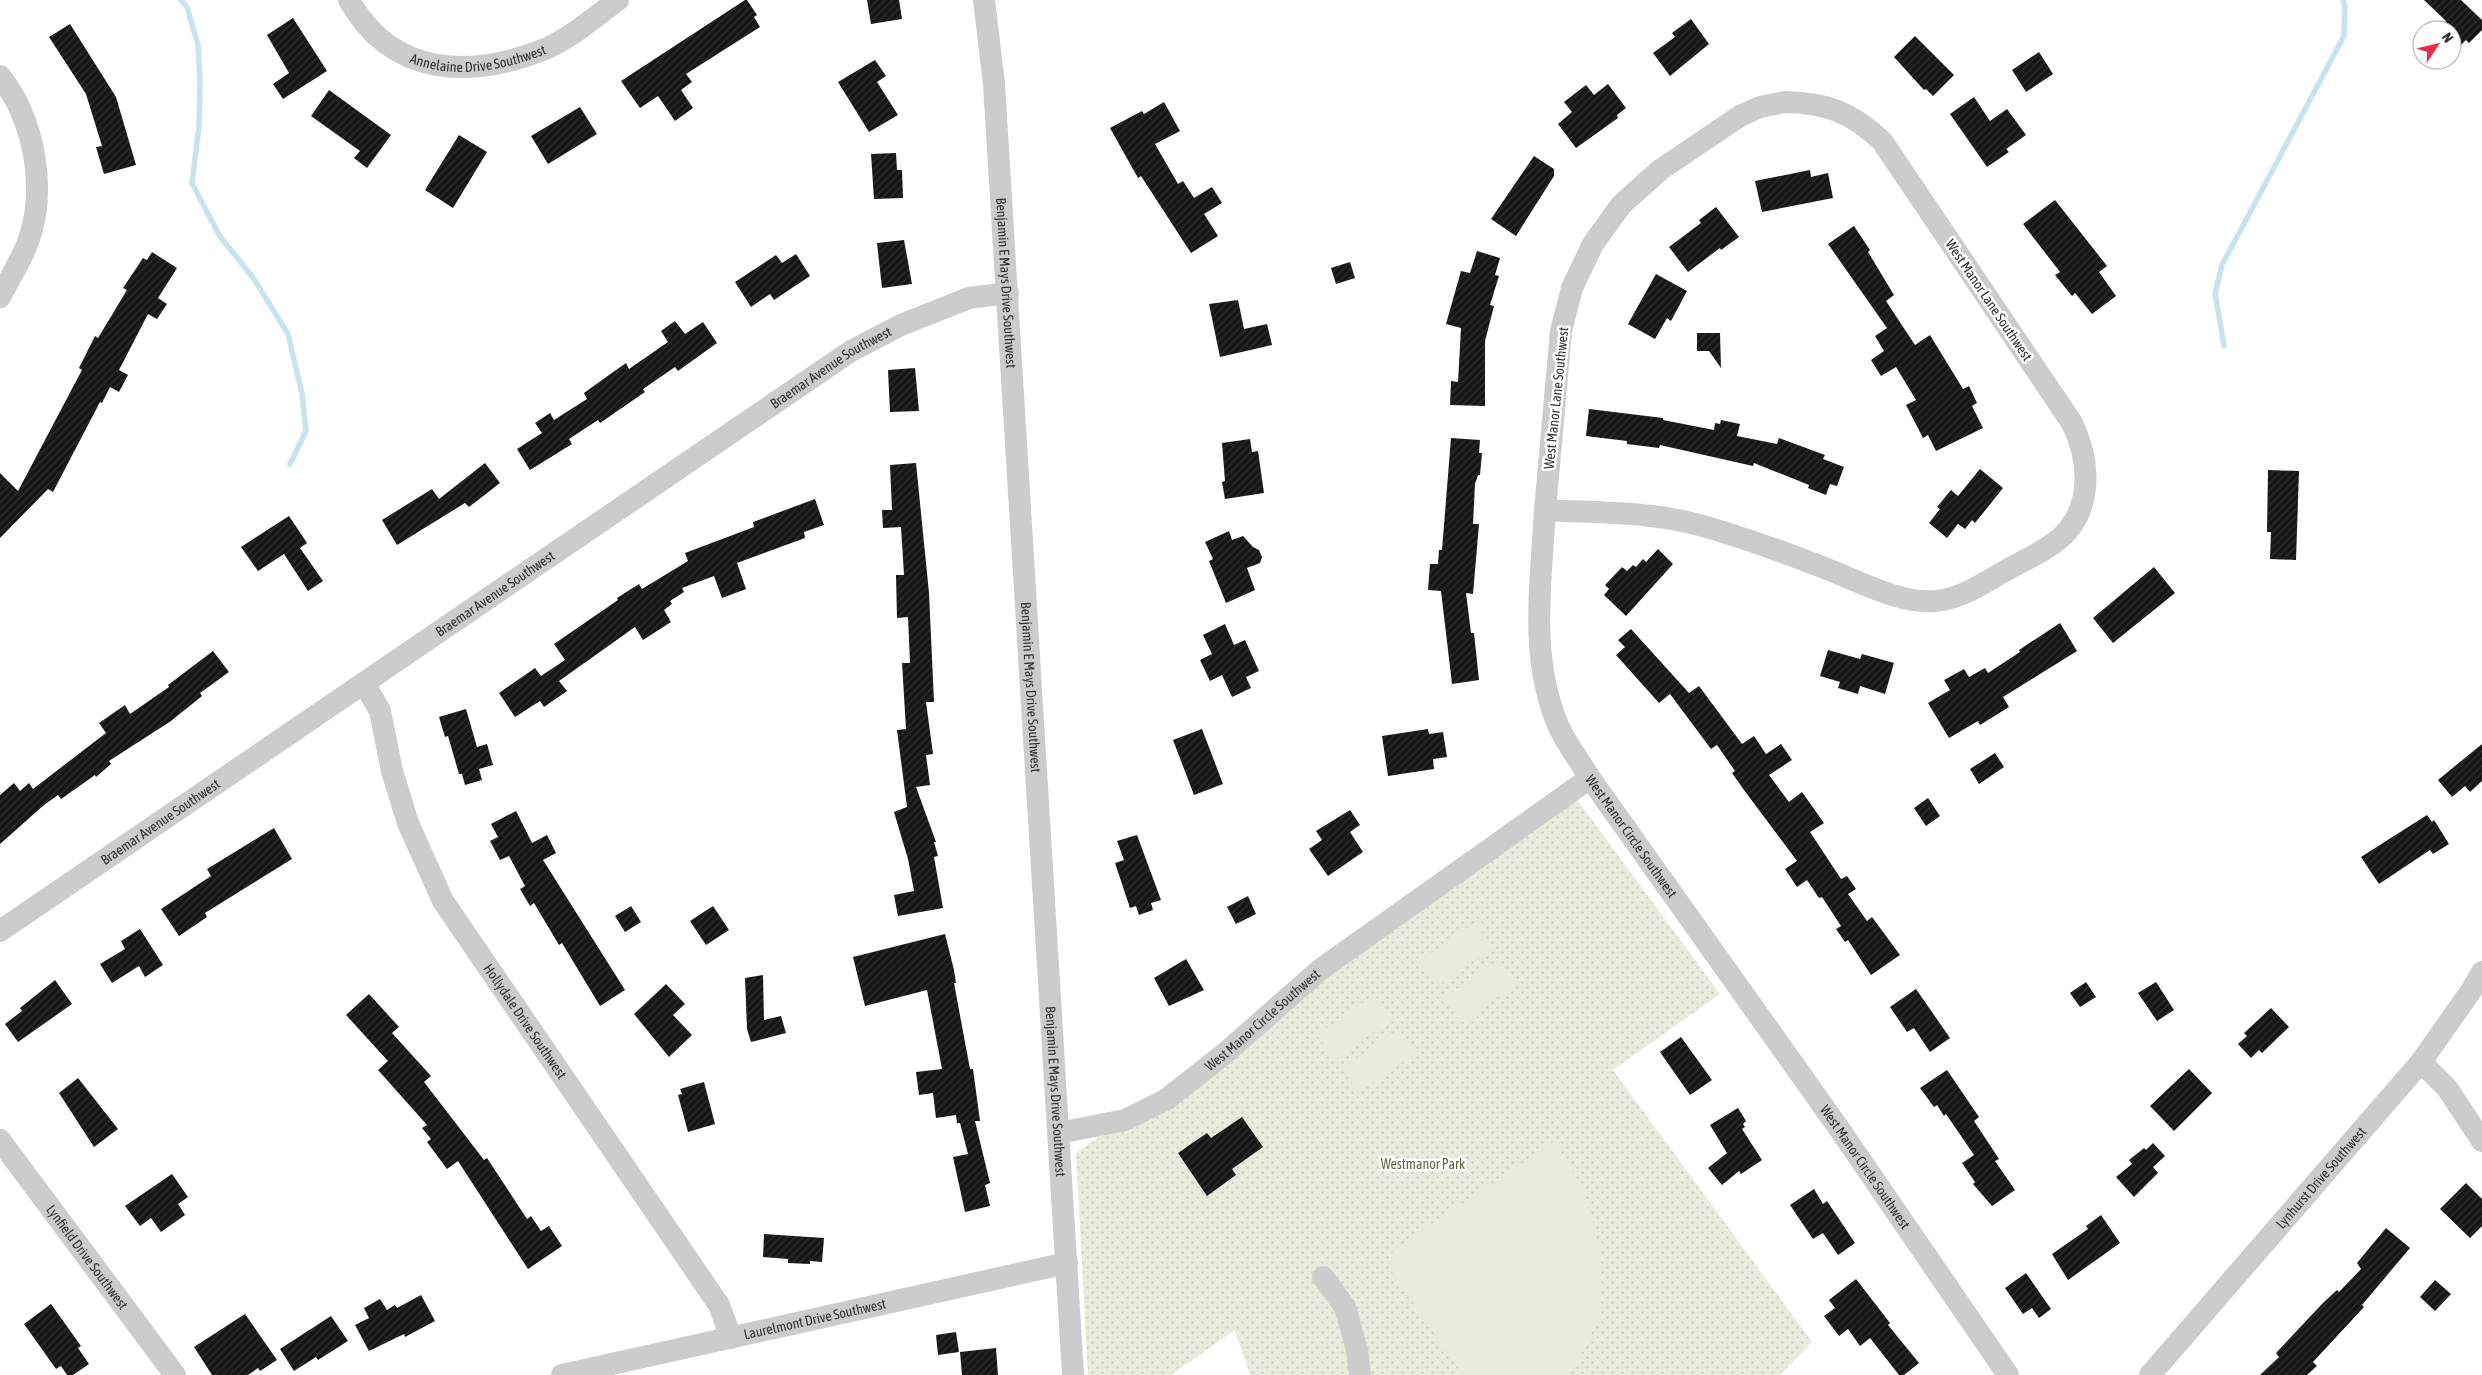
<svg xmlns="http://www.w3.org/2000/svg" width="2482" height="1375" viewBox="0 0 2482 1375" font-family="'Asap Condensed',sans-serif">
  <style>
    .park { fill: url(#park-dots) }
    .pitch { fill: #e7ecdc }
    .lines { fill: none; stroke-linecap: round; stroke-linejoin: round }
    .stream { stroke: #c7e3ed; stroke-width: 5.5 }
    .building { fill: url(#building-hatch) }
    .minor { stroke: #ccc; stroke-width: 22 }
    .labels { text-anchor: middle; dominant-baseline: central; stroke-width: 5; stroke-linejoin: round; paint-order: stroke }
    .street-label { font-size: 14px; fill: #2f2f2f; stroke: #fff }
    .park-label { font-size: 14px; fill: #576c3a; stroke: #fff }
  </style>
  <defs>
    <pattern id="park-dots" width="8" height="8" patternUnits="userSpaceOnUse" patternTransform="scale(1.25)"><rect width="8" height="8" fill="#e7ecdc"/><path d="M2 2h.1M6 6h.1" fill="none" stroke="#c6cbbd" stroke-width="1.8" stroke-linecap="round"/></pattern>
    <pattern id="building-hatch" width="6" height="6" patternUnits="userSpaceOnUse" patternTransform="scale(1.25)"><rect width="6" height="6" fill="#161616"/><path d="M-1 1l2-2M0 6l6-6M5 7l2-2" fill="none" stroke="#303030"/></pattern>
  </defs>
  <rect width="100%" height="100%" fill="#fff"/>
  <path class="park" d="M1570 790 1720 994 1613 1070 1812 1342 1780 1375H1250L1235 1330 1171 1375H1088L1076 1153 1191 1072Z"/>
  <path class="pitch" d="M1475 922 1493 947 1437 987 1419 962Z
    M1499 959 1517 984 1461 1023 1444 998Z
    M1373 995 1391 1020 1335 1060 1317 1035Z
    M1398 1029 1415 1054 1359 1093 1342 1068Z
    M1555 1141 1583 1190 1600 1247 1601 1315 1578 1360 1565 1375H1463L1389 1268 1393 1250Z"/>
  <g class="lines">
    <path class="stream" d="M181 0 187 7 198 45 200 82 199 126 192 183 219 235 254 279 288 334 302 394 306 431 290 464
      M2224 346 2215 293 2222 265 2344 36 2345 7 2343 0"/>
  </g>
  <path class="building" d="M745 0H747L757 15 754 17 760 27 686 74 692 82 681 90 693 108 675 121 658 96 640 108 621 81Z
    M867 0H899L902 19 871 24Z
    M2424 0H2461L2482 20V30L2469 43 2466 40 2452 54V30H2438L2446 21Z
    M293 18 327 71 283 99 273 84 289 73 267 35Z
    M1691 19 1709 44 1670 76 1653 53 1675 37 1672 33Z
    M70 24 116 97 136 165 104 174 96 147 102 146 86 94 49 37Z
    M1915 36 1954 75 1933 96 1926 89 1924 90 1894 57Z
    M2039 52 2053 74 2026 92 2012 70Z
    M875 60 886 76 877 82 898 115 869 132 838 82Z
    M1608 84 1626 108 1617 115 1618 118 1576 148 1558 124 1572 112 1564 102 1586 85 1594 95Z
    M329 90 391 135 367 168 354 158 360 151 311 116Z
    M1974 97 1990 121 2007 109 2026 135 2006 149 2009 152 1987 167 1950 114Z
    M1164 102 1180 131 1155 144 1178 184 1183 181 1194 198 1212 187 1222 203 1204 214 1218 236 1191 253 1141 176 1138 178 1110 128 1142 111 1144 114Z
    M580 107 597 134 548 164 531 136Z
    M459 135 487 152 453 208 425 190Z
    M896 153 897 170H902L903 198 874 199 871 154Z
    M1534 156 1554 169V176L1516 236 1491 219Z
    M1810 170 1811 177 1828 173 1833 198 1762 212 1755 181Z
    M2055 200 2107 266 2099 272 2116 296 2092 314 2075 293 2072 296 2055 275 2060 272 2023 224Z
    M1716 207 1739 237 1721 250 1720 248 1688 272 1669 247 1701 223 1699 220Z
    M1854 226 1870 250 1868 252 1894 295 1886 301 1915 345 1930 335 1963 389 1969 386 1977 403 1972 406 1983 428 1936 451 1928 435 1923 438 1906 405 1916 400 1896 367 1881 376 1871 360 1884 351 1875 336 1887 328 1828 244Z
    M904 240 912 284 882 288 877 243Z
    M1477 251 1500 258 1495 275 1499 276 1490 305 1494 306 1485 341V406L1450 405 1451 381 1458 382 1461 328 1446 324 1461 271 1470 273Z
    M152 252 177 268 158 298 167 304 157 319 148 314 119 370 128 375 119 392 110 387 102 403 100 402 53 492 48 489 0 538V473L18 491 82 370 79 368 95 336 98 338 127 290 123 288 143 258 147 260Z
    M796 254 810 276 774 300 770 294 751 307 735 282 776 255 782 263Z
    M1350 262 1355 278 1336 284 1331 268Z
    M1656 274 1687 291 1671 321 1667 318 1655 339 1628 324Z
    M1238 300 1244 329 1267 324 1272 345 1220 357 1209 304Z
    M675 321 685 334 703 322 717 343 678 371 675 367 643 389 645 392 600 423 598 420 569 439 572 444 530 470 517 449 542 433 535 423 550 413 554 420 587 399 584 393 602 380 626 363 629 369 668 342 661 331Z
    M1697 333H1720L1721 368 1709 351H1697Z
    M915 368 919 411 890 412 888 370Z
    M1589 409 1663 418V420L1714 430 1715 423 1720 424 1721 420 1740 424 1737 436 1777 444 1779 438 1825 455 1823 459 1844 467 1837 486 1830 484 1826 495 1808 488 1809 485 1754 463 1753 466 1660 445 1659 448 1627 444V441L1586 436Z
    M1451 438 1480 440 1479 453H1482L1480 475H1478L1475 484 1473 524H1479L1473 594 1466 593 1471 633H1474L1479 680 1452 684 1441 591 1428 590 1430 564H1438L1439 550H1442Z
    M1250 439 1252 452 1258 451 1264 493 1225 499 1222 482 1225 481 1222 443Z
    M485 463 500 483 469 507 465 503 397 545 382 520 432 489 439 499Z
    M916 463 929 593 934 702H926L933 754 926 755 930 785 916 787 936 842H934L938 856 934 857 943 908 898 916 894 895 914 891 908 859 894 812 907 807 897 730 906 729 902 663H910L908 617 897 618 896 575H904L901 527 883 528 882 510H892L890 465Z
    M1980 469 2003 488 1975 523 1972 520 1965 529 1958 524 1947 538 1929 523 1940 509 1937 507 1951 490 1958 496Z
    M2268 470 2299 471 2296 560 2270 559 2271 532H2267Z
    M815 499 824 525 804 532 805 538 737 563 746 589 722 598 714 576 682 588 684 592 670 601 672 604 664 610 671 622 643 640 635 627 559 681 567 691 544 707 540 701 515 717 499 693 535 668 541 676 565 660 554 644 618 600 617 598 639 584 642 589 688 561 685 553 754 527 753 522Z
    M289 516 307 543 300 548 323 581 308 591 284 554 258 571 241 547Z
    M1229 531 1232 540 1243 536 1253 547 1259 550 1262 557 1260 563 1247 568 1255 590 1226 603 1209 561 1213 559 1205 542Z
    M1658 549 1673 564 1626 616 1604 595 1609 589 1605 585 1622 567 1627 571 1633 565 1636 567 1643 559 1646 562Z
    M2154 567 2175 593 2113 643 2093 618Z
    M2060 623 2077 651 2003 697 2009 707 1980 725 1978 721 1949 738 1928 703 1950 690 1944 680 1964 669 1969 677 1985 668 1988 673 2020 652 2019 650Z
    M1225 624 1234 645 1245 640 1259 671 1246 677 1251 688 1232 697 1222 675 1210 681 1200 660 1212 654 1203 635Z
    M1631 629 1689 693 1699 686 1742 744 1754 736 1766 754 1781 744 1792 760 1769 775 1789 802 1802 792 1824 823 1810 832 1841 879 1847 876 1856 889 1848 894 1867 921 1872 917 1900 955 1871 975 1848 940 1845 942 1836 929 1841 926 1822 897 1819 898 1807 880 1797 887 1785 869 1797 861 1744 790 1732 773 1735 771 1717 745 1711 749 1670 694 1659 703 1616 655 1625 647 1618 640Z
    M1828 650 1860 659 1862 654 1894 663 1885 694 1860 686 1858 694 1838 688 1840 682 1820 676Z
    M213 651 229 672 200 693 202 696 171 721 109 761 111 764 96 777 95 775 61 799 58 795 44 805 0 844V795L14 783 20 791 29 783 33 789 106 733 99 723 125 705 130 714 169 687 168 685Z
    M466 709 477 747 487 744 493 765 479 769 482 780 465 785 462 774H459L448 736 445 737 439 717Z
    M1202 729 1223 784 1194 795 1173 740Z
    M1428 729 1429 734 1443 732 1447 757 1433 759 1434 769 1388 776 1382 736Z
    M2482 744V781L2470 792 2465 786 2452 797 2438 780Z
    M1995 753 2004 767 1979 784 1970 769Z
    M1928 798 1940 816 1926 826 1914 808Z
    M1350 810 1360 825 1350 832 1363 852 1328 876 1309 849 1322 840 1316 831Z
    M516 811 532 843 547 835 556 853 543 860 625 990 600 1006 562 943 559 945 534 903 530 906 520 889 525 886 509 856 500 860 490 841 498 837 491 824Z
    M2427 815 2432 822 2434 820 2449 844 2433 854 2430 850 2379 884 2361 857Z
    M274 828 292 859 205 913 207 917 179 936 161 909 211 876 207 869Z
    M1137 835 1161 900 1151 903 1153 910 1139 915 1136 906 1130 908 1115 863 1124 860 1117 841Z
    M1248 896 1256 914 1236 924 1227 907Z
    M631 906 641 922 625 932 615 916Z
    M713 906 729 930 706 945 690 921Z
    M140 929 163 965 145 977 139 966 112 983 100 964 125 949 121 941Z
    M945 934 954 970 956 983H954L970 1069H973L980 1121H975L990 1183 985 1185 990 1206 965 1212 953 1157 968 1154 960 1123H957L956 1115 936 1118 933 1093 919 1095 916 1072 942 1069 927 990 865 1006 853 957Z
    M1186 959 1204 990 1169 1006 1154 978Z
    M763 975 764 1020 781 1016 786 1033 751 1042 747 1029 745 978Z
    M55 980 72 1004 18 1042 5 1024 22 1011 20 1008Z
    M2086 982 2096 997 2080 1007 2070 993Z
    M2156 982 2174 1010 2157 1021 2138 993Z
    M666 984 685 1004 673 1015 692 1035 669 1057 634 1014Z
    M1916 989 1950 1038 1930 1052 1914 1028 1907 1032 1890 1007Z
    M369 994 399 1027 392 1033 431 1076 424 1082 484 1160 487 1158 527 1219 531 1216 541 1231 549 1226 562 1246 528 1269 458 1161 447 1169 427 1142 431 1139 422 1128 427 1125 378 1070 388 1061 346 1015Z
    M2271 1008 2289 1027 2262 1053 2259 1050 2251 1058 2238 1044 2247 1036 2244 1033Z
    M1681 1037 1712 1080 1690 1095 1660 1052Z
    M2189 1069 2212 1093 2174 1131 2150 1106Z
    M1947 1070 1979 1117 1974 1121 1999 1159 1995 1161 2015 1190 1992 1206 1973 1184 1975 1182 1962 1163 1974 1155 1946 1114 1944 1116 1937 1105 1934 1107 1920 1088Z
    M78 1078 118 1129 94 1147 59 1093Z
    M704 1082 715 1124 688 1132 678 1095 682 1094 680 1089Z
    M1738 1108 1746 1121 1743 1124 1745 1127 1742 1129 1762 1160 1741 1174 1739 1171 1722 1185 1708 1168 1727 1153 1710 1125Z
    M1242 1117 1263 1147 1232 1169 1236 1175 1207 1196 1178 1153 1207 1133 1211 1138Z
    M2153 1143 2165 1156 2153 1167 2158 1173 2134 1197 2116 1177 2132 1164 2129 1160 2144 1148 2146 1150Z
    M172 1174 188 1197 178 1204 185 1215 161 1232 151 1218 140 1226 125 1206Z
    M2466 1183 2482 1199V1226L2470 1238 2440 1209Z
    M1814 1189 1823 1204 1827 1201 1855 1243 1838 1255 1823 1233 1813 1239 1790 1205Z
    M2101 1215 2120 1243 2068 1280 2052 1254 2088 1229 2086 1226Z
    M2386 1228 2410 1248 2362 1305 2364 1307 2313 1362 2317 1366 2307 1375H2260L2279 1357 2276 1353 2323 1303 2337 1290 2339 1292 2361 1269 2357 1263Z
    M764 1234 824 1238 822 1262 810 1261V1264L788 1263V1259L763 1257Z
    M2026 1273 2051 1309 2039 1318 2032 1308 2023 1314 2005 1288Z
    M1856 1279 1890 1323 1888 1325 1919 1363 1904 1375H1899L1870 1338 1860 1346 1848 1329 1839 1336 1824 1316 1835 1308 1829 1300Z
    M2435 1280 2451 1294 2435 1311 2420 1297Z
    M421 1295 435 1321 405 1337 404 1334 369 1351 355 1325 369 1318 364 1308 380 1299 387 1310 395 1305 397 1308Z
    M51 1304 81 1346 78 1348 89 1364 73 1375H67L61 1366 56 1369 24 1324Z
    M245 1314 277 1360 260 1371 258 1368 248 1375H212L194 1347Z
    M331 1316 348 1341 318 1360 316 1357 294 1371 280 1349Z
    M956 1332 959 1352 938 1355 936 1335Z
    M996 1348 998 1375H962L960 1352Z"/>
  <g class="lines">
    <g class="minor">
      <path id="s1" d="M349 0C392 77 470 79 545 49 571 38 595 17 618 0"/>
      <path id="s2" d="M984 0 994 84 1073 1375"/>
      <path d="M0 76C35 120 47 190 28 242 21 261 9 279 0 297"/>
      <path d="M1785 102C1827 103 1851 112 1882 141L2072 423C2091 462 2094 514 2054 543 2039 554 2021 562 2005 571 1983 583 1961 599 1936 601 1899 604 1861 582 1827 569 1786 553 1745 538 1703 526 1652 511 1596 513 1545 510L1561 331 1572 288 1593 244 1621 205 1660 170 1740 116 1760 107Z"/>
      <path id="s3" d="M1545 510C1541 582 1529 657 1558 725 1566 744 1580 761 1590 778L1838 1127 2008 1375"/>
      <path id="s4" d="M364 683 380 711 392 771 408 823 443 901 719 1305 731 1338"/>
      <path id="s5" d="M0 931 851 351 901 325 969 298 1008 293"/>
      <path d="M2421 1062 2447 1088 2482 1141"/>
      <path id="s6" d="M1059 1133 1125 1120 1167 1099 1223 1055 1321 969 1590 778"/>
      <path id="s7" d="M0 1140 175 1375"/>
      <path d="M1323 1277 1345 1307 1357 1350 1360 1375"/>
      <path id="s8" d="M562 1375 1067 1263"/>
      <path id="s9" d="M2150 1375 2421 1062 2473 988 2482 972"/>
    </g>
  </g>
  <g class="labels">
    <g class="street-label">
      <text stroke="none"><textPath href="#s1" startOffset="155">Annelaine Drive Southwest</textPath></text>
      <text stroke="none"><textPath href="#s2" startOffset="284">Benjamin E Mays Drive Southwest</textPath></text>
      <text transform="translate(1989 300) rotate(56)">West Manor Lane Southwest</text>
      <text stroke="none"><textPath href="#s5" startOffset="1004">Braemar Avenue Southwest</textPath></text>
      <text transform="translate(1556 398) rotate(-84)">West Manor Lane Southwest</text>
      <text stroke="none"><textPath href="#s5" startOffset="599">Braemar Avenue Southwest</textPath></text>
      <text stroke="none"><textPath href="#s2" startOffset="689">Benjamin E Mays Drive Southwest</textPath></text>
      <text stroke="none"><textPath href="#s5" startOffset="194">Braemar Avenue Southwest</textPath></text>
      <text stroke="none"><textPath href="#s3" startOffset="351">West Manor Circle Southwest</textPath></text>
      <text stroke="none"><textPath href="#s6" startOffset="238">West Manor Circle Southwest</textPath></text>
      <text stroke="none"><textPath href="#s4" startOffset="379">Hollydale Drive Southwest</textPath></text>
      <text stroke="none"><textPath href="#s2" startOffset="1094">Benjamin E Mays Drive Southwest</textPath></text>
      <text stroke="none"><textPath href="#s3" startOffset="756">West Manor Circle Southwest</textPath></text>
      <text stroke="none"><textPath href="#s9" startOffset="261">Lynhurst Drive Southwest</textPath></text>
      <text stroke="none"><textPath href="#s7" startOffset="146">Lynfield Drive Southwest</textPath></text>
      <text stroke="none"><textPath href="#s8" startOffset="259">Laurelmont Drive Southwest</textPath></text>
    </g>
    <g class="park-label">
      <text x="1423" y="1164">Westmanor Park</text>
    </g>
  </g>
  <g transform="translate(2437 45) rotate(55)"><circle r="24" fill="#ffffff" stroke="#acacac"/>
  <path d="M0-4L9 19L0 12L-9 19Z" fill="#eb2b50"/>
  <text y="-8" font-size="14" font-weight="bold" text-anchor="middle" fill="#2f2f2f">N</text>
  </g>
</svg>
